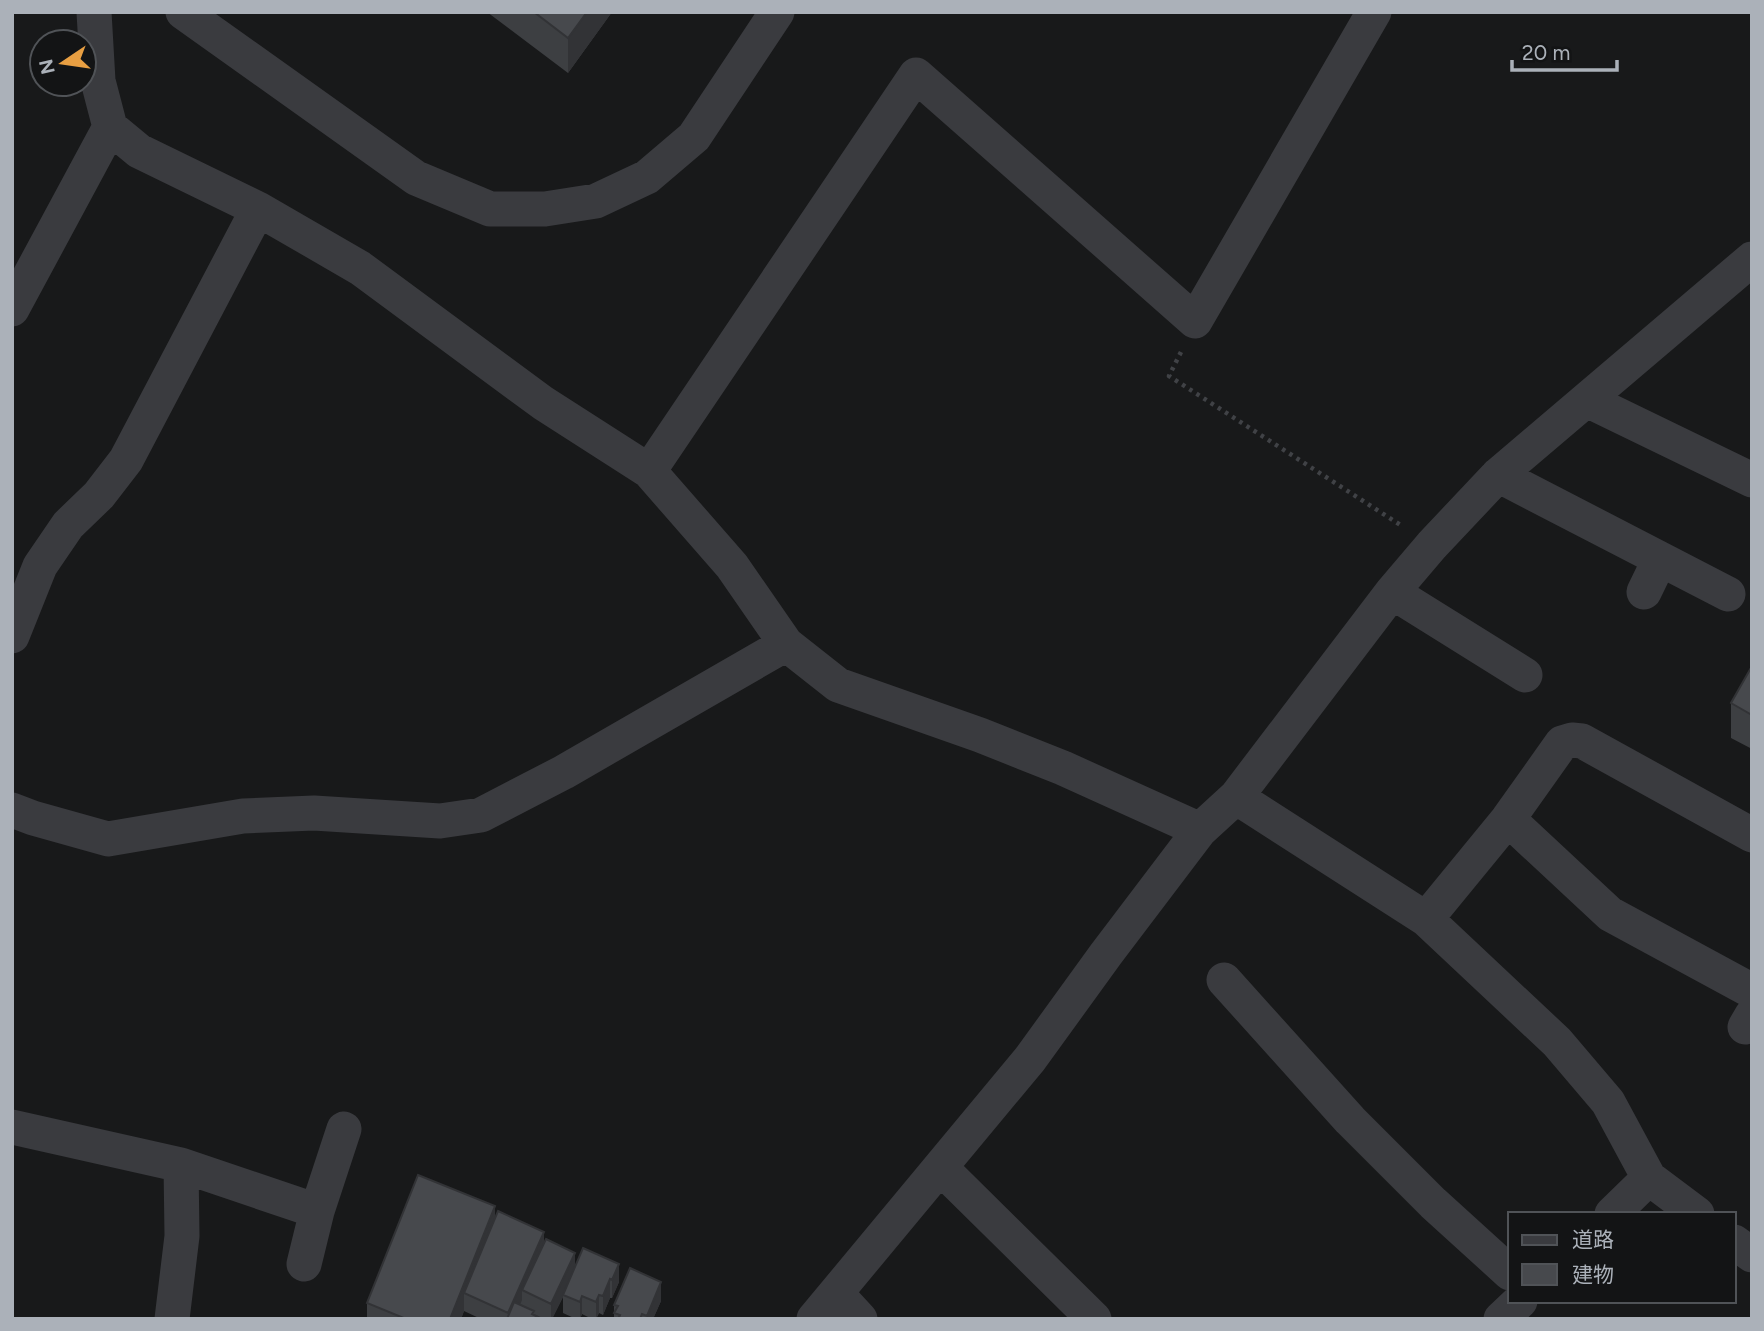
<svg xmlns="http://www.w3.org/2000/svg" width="1764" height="1331" viewBox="0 0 1764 1331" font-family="Figtree,'Noto Sans JP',sans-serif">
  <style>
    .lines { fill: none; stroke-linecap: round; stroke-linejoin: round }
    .path { stroke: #404246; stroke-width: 4.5; stroke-dasharray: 3.5 5; stroke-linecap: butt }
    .minor { stroke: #3a3b3f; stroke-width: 35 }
    .wall { fill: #3d3f42 }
    .shaded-wall { fill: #323336 }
    .building { fill: #47494d; stroke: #323336; stroke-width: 2 }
  </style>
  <rect width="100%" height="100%" fill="#18191a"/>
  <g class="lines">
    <path class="path" d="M1181 352 1169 376 1402 526"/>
    <path class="minor" d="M94 12 98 81 110 127 139 151 258 209 360 268 543 403 649 471 732 566 786 644
      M183 12 416 178 490 209H545L596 201 647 177 694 137 777 12
      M12 309 110 127
      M1587 400 1752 480
      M649 471 916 75 1195 321 1374 12
      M1498 475 1728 594
      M1392 592 1525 675
      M1644 592 1660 559
      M12 636 40 566 68 525 99 495 126 460 258 209
      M1236 797 1426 919 1557 1042 1608 1102 1649 1178 1697 1214
      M12 810 33 818 108 839 243 816 314 813 440 821 481 815 564 772 786 644 838 685 980 735 1063 768 1200 830
      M1508 819 1610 914 1752 991
      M1426 919 1508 819 1562 743 1572 740 1582 741 1752 835
      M1224 980 1350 1120 1433 1203 1510 1273
      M1745 1027 1752 1015
      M12 1127 181 1165 182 1236 172 1319
      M181 1165 317 1211
      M941 1168 1094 1319
      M1612 1214 1649 1178
      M1734 1242 1752 1255
      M304 1264 317 1211 344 1129
      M836 1293 860 1319
      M814 1319 1030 1059 1106 954 1200 830 1236 797 1392 592 1432 545 1498 475 1752 259
      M1501 1319 1520 1301"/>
  </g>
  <path class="wall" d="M487 12H612L568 73Z
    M1752 666V749L1731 738V703Z
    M495 1217 544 1242 575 1265 619 1282 612 1298H610L603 1315 599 1313 596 1319H592L582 1314 580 1319H576L563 1313V1297L553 1317 556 1319H543L534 1314 542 1319H481L464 1311 461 1319H367V1303Z
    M661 1301 653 1319H614V1305Z"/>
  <path class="shaded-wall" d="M587 12H612L568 73V38Z
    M495 1206V1233L464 1293V1311L461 1319H450Z
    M544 1232V1250L522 1290V1300L514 1319H508V1313Z
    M575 1253V1271L563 1295V1297L552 1319H551V1304Z
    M619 1264V1282L612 1298V1280Z
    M610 1279V1298L603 1315V1296Z
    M661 1282V1301L653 1319H647V1316Z
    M599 1295V1313L596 1319V1302Z
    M582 1296V1314L580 1319V1302Z"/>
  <path class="building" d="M534 12H587L568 38Z
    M1752 666V715L1731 703Z
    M418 1175 495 1206 450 1319H406L367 1303Z
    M498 1211 544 1232 508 1313 464 1293Z
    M546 1239 575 1253 551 1304 522 1290Z
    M583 1248 619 1264 612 1280 610 1279 603 1296 599 1295 596 1302 582 1296 580 1302 563 1295Z
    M630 1268 661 1282 647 1316 642 1314 640 1319H618L620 1315 614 1313 618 1306 614 1305Z
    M514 1302 534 1311 532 1314 542 1319H507Z"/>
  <rect width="1764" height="1331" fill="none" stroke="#abb1b9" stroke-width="28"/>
  <rect x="1508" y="1212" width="228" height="91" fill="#131415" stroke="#505357" stroke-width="2"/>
  <rect x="1522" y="1235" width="35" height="10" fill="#3a3b3f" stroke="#505357" stroke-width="2"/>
  <text x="1572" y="1247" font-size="21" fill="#abb1b9">道路</text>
  <rect x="1522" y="1264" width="35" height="21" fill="#47494d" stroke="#505357" stroke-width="2"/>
  <text x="1572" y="1282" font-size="21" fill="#abb1b9">建物</text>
  <g transform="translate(63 63) rotate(257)"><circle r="33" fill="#131415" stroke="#505357" stroke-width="2"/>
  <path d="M0-5L12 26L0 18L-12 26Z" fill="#e89f42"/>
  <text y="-10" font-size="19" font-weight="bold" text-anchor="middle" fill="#abb1b9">N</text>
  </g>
  <path d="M1512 60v10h105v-10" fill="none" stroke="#abb1b9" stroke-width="3.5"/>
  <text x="1522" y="60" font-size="21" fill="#abb1b9" stroke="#131415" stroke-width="5" paint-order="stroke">20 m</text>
</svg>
